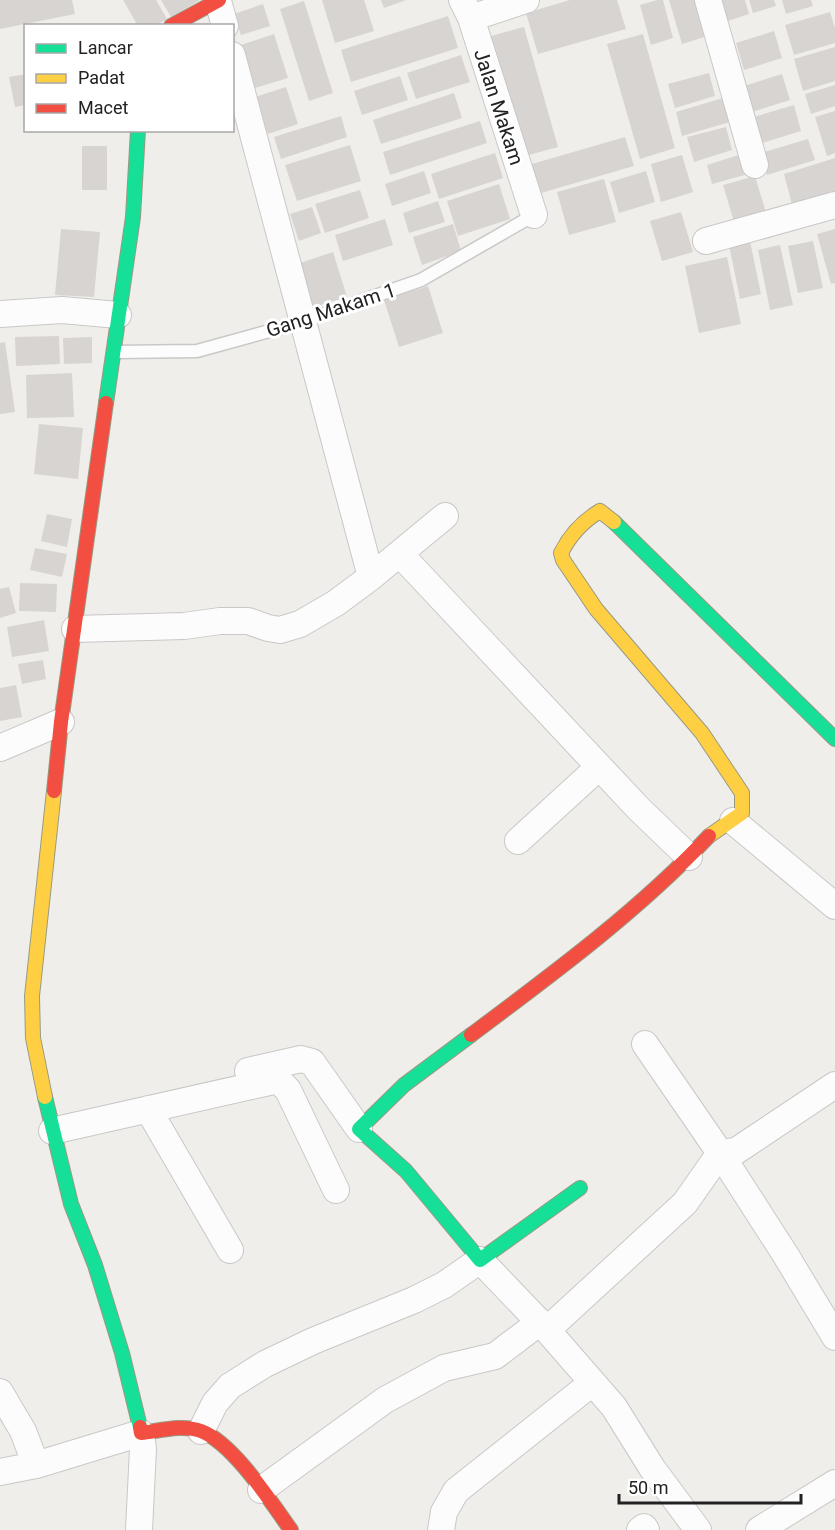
<svg xmlns="http://www.w3.org/2000/svg" width="835" height="1530" viewBox="0 0 835 1530" font-family="Roboto,sans-serif">
  <style>
    .building { fill: #d7d4d2 }
    .lines { fill: none; stroke-linecap: round; stroke-linejoin: round }
    .lane-casing { stroke: #c9c8c7; stroke-width: 15 }
    .street-casing { stroke: #c9c8c7; stroke-width: 28 }
    .fast-casing { stroke: #999a82; stroke-width: 16 }
    .slow-casing { stroke: #999a82; stroke-width: 16 }
    .jam-casing { stroke: #999a82; stroke-width: 16 }
    .lane { stroke: #fdfcfc; stroke-width: 12 }
    .street { stroke: #fdfcfc; stroke-width: 26 }
    .fast { stroke: #16e098; stroke-width: 14 }
    .slow { stroke: #ffcf43; stroke-width: 14 }
    .jam { stroke: #f24e42; stroke-width: 14 }
    .labels { text-anchor: middle; dominant-baseline: central; stroke-width: 6; stroke-linejoin: round; paint-order: stroke }
    .street-label { font-size: 20px; fill: #222; stroke: #fff }
  </style>
  <rect width="100%" height="100%" fill="#f0eeeb"/>
  <path class="building" d="M0 0H72L75 14 0 29Z
    M123 0H156L167 19 155 26H138Z
    M161 0H200L171 17Z
    M322 0H364L374 31 335 43Z
    M381 0H406L384 8Z
    M570 0H617L626 29 538 54 526 13Z
    M657 0H663L673 38 651 45 640 5Z
    M669 0H704L714 34 682 44Z
    M721 0H745L749 14 728 21Z
    M749 0H774L776 6 753 13Z
    M782 0H811L813 6 786 14Z
    M304 1 333 93 309 101 280 9Z
    M263 4 270 26 241 35 234 14Z
    M830 12 835 28V43L794 55 785 25Z
    M448 16 458 48 351 82 341 50Z
    M524 27 558 147 525 156 491 36Z
    M774 31 782 58 744 70 736 43Z
    M274 34 288 78 255 88 241 45Z
    M643 34 675 148 640 159 607 44Z
    M835 47V81L803 91 794 59Z
    M461 55 470 82 416 99 407 73Z
    M709 73 715 96 675 108 668 84Z
    M26 74V105L15 107 9 77Z
    M782 74 790 100 752 112 744 86Z
    M400 76 408 100 362 115 354 91Z
    M835 85V106L811 114 805 94Z
    M286 87 298 124 268 134 255 97Z
    M454 93 462 118 381 144 373 120Z
    M723 98 730 122 682 136 676 112Z
    M794 105 801 131 762 143 754 117Z
    M835 111V153L827 156 815 117Z
    M341 116 347 137 281 159 274 137Z
    M480 121 487 143 390 175 383 152Z
    M726 127 732 150 694 162 687 137Z
    M625 137 634 166 534 195 525 166Z
    M808 139 815 160 767 175 761 153Z
    M350 145 361 181 297 201 285 165Z
    M82 146H107V190H82Z
    M495 153 503 178 439 199 431 174Z
    M742 154 748 174 712 184 707 165Z
    M682 155 693 192 661 202 651 164Z
    M835 158V195L793 208 784 174Z
    M424 171 431 193 392 206 385 184Z
    M646 171 655 202 619 213 610 182Z
    M755 176 767 216 735 225 723 185Z
    M604 179 616 222 569 235 557 192Z
    M499 184 510 219 458 236 447 201Z
    M360 190 369 218 325 233 315 204Z
    M438 201 445 222 409 233 403 213Z
    M312 207 321 233 299 241 290 214Z
    M681 212 693 252 662 261 650 221Z
    M385 219 393 245 343 261 335 235Z
    M453 224 461 251 422 265 413 237Z
    M61 229 100 232 94 297 55 295Z
    M835 229V283L831 284 817 234Z
    M750 241 761 294 740 299 729 245Z
    M813 241 823 288 798 293 788 246Z
    M780 245 793 305 770 310 758 250Z
    M333 252 347 297 311 308 297 264Z
    M727 257 741 324 699 333 685 266Z
    M428 286 443 333 399 347 384 300Z
    M59 336 60 364 16 366 15 337Z
    M92 337V363L64 364 63 338Z
    M5 342 15 412 0 414V343Z
    M72 373 74 417 27 418 26 375Z
    M39 424 83 428 78 479 34 474Z
    M47 514 72 519 67 547 41 541Z
    M35 548 67 554 62 577 30 570Z
    M20 583 57 584 56 612 19 611Z
    M9 587 16 613 0 618V589Z
    M44 620 49 651 12 657 7 627Z
    M43 660 46 679 22 684 18 664Z
    M16 685 22 717 0 721V688Z"/>
  <g class="lines">
    <defs>
      <path id="lane" d="M114 352 197 351 295 324 421 280 534 215"/>
      <path id="street" d="M462 0 471 18 534 215
        M708 0 755 165
        M218 1 225 26
        M471 18 526 0
        M232 55 371 577
        M706 241 835 205
        M0 314 62 310 118 315
        M400 554 639 809 689 857
        M75 629 184 626 220 621H248L268 628 280 630 300 624 336 603 371 577 445 516
        M0 748 61 722
        M733 821 835 906
        M518 841 599 767
        M645 1044 720 1153 785 1254 835 1337
        M248 1071 301 1059 312 1062 359 1129
        M148 1109 230 1250
        M52 1131 278 1080 288 1090 336 1190
        M547 1330 685 1203 720 1153 736 1151 835 1085
        M0 1392 23 1431 36 1465
        M201 1431 215 1403 230 1386 265 1364 313 1341 414 1300 444 1285 480 1260 547 1330 614 1407 652 1468 698 1530
        M0 1472 36 1465 141 1433 143 1449 139 1530
        M261 1490 385 1400 444 1368 495 1356 540 1322
        M441 1530 444 1512 456 1491 592 1383
        M640 1530 644 1527 646 1530
        M759 1530 835 1483"/>
      <path id="fast" d="M106 403 133 217 138 130
        M614 522 835 739
        M471 1035 404 1085 359 1129 406 1171 480 1260 580 1188
        M45 1097 71 1204 95 1265 122 1353 140 1427"/>
      <path id="slow" d="M614 522 600 511C583 521 570 535 561 553L563 560 596 609 702 733 742 793V813L709 836
        M45 1097 33 1038 32 996 54 791"/>
      <path id="jam" d="M171 26 219 0
        M54 791 61 722 106 403
        M471 1035C554 973 638 911 709 836
        M140 1427 141 1433C159 1431 183 1424 201 1431 233 1443 271 1502 291 1530"/>
    </defs>
    <use href="#lane" class="lane-casing"/>
    <use href="#street" class="street-casing"/>
    <use href="#fast" class="fast-casing"/>
    <use href="#slow" class="slow-casing"/>
    <use href="#jam" class="jam-casing"/>
    <use href="#lane" class="lane"/>
    <use href="#street" class="street"/>
    <use href="#fast" class="fast"/>
    <use href="#slow" class="slow"/>
    <use href="#jam" class="jam"/>
  </g>
  <g class="labels">
    <g class="street-label">
      <text transform="translate(499 107) rotate(72)">Jalan Makam</text>
      <text transform="translate(331 310) rotate(-18)">Gang Makam 1</text>
    </g>
  </g>
  <rect x="24" y="24" width="210" height="108" fill="#ffffff" stroke="#a7a7a7" stroke-width="1.5"/>
  <rect x="36" y="44" width="30" height="9" fill="#16e098" stroke="#a7a7a7" stroke-width="1.5"/>
  <text x="78" y="54" font-size="18" fill="#222222">Lancar</text>
  <rect x="36" y="74" width="30" height="9" fill="#ffcf43" stroke="#a7a7a7" stroke-width="1.5"/>
  <text x="78" y="84" font-size="18" fill="#222222">Padat</text>
  <rect x="36" y="104" width="30" height="9" fill="#f24e42" stroke="#a7a7a7" stroke-width="1.5"/>
  <text x="78" y="114" font-size="18" fill="#222222">Macet</text>
  <path d="M619 1494v9h182v-9" fill="none" stroke="#222222" stroke-width="3"/>
  <text x="628" y="1494" font-size="18" fill="#222222" stroke="#ffffff" stroke-width="4.5" paint-order="stroke">50 m</text>
</svg>
